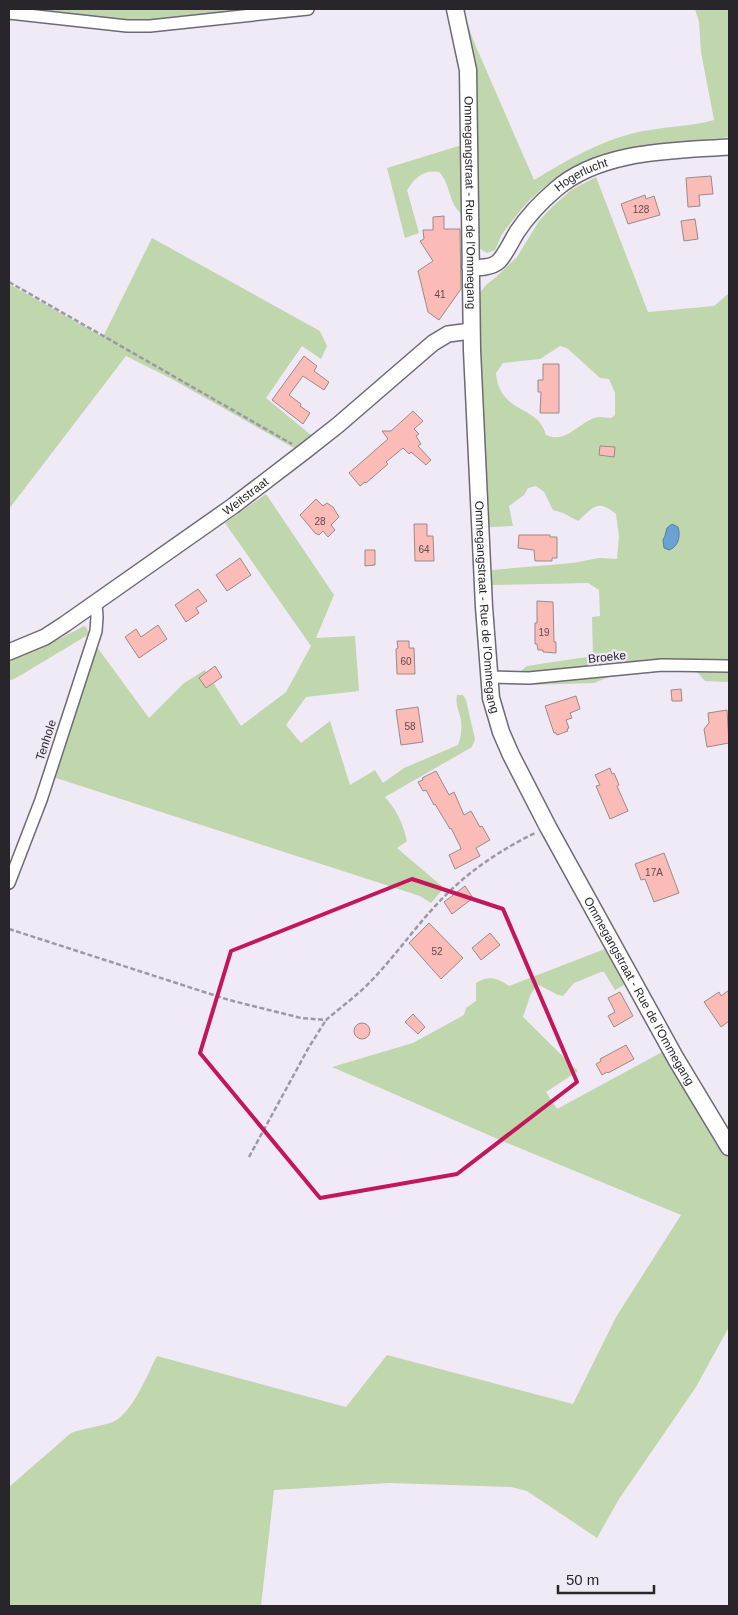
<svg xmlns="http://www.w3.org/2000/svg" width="738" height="1615" viewBox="0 0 738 1615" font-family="Arial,sans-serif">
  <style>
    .green { fill: #c0d6ad; fill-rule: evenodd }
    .water { fill: #6aa2d3; stroke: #567da1 }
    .building { fill: #fbbbb7; stroke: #998b8a }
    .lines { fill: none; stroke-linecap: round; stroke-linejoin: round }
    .minor-casing { stroke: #6e6974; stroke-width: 14 }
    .tertiary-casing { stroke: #6e6974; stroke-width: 18 }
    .secondary-casing { stroke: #6e6974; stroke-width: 19 }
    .path { stroke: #9d99a3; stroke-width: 2.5; stroke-dasharray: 5 2.5; stroke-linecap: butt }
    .minor { stroke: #fff; stroke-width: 11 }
    .tertiary { stroke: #fff; stroke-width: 15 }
    .secondary { stroke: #fff; stroke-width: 16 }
    .marked { fill: none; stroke: #c2185b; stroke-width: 4; stroke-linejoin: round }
    .labels { text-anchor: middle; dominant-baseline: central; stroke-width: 4.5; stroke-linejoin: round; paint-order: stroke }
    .number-label { font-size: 10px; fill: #5d4b4e }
    .street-label { font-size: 12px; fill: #28262b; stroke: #f0eaf7 }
  </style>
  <rect width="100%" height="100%" fill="#f0eaf7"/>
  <path class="green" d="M9 9H275L176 19 121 22Z
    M462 9 474 42 534 180C571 158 608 136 650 130 672 126 693 126 714 120L701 52 699 22 695 9H729V137C648 147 577 144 520 211 514 219 506 228 501 236 499 240 498 245 495 250L487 253 477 247Z
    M462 145 464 216C447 204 452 185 439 172 423 169 415 178 407 190L419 233 405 238 387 168Z
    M596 177 648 312 714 306 729 293V681L727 682 705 681 697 672 693 661 675 659 608 668 609 677 594 683 532 685 520 683 522 670 527 666 593 656 592 617 600 616 599 590 588 583 492 585V570L573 563 599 558 617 559 619 537 616 514C597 498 593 508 578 521L563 513 553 510 544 492 536 486 528 488 524 495 509 506 513 526 489 527 477 296 486 285 496 277 517 257 539 221 552 207 571 190ZM560 346 567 348 600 378 609 379 615 393V415L611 418C607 418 603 417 599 417 580 419 568 445 546 435 538 404 500 415 496 373L503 363 540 359Z
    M152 238 320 331 327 346 321 359 302 346 266 398 311 435 294 448 170 378 126 356 9 509V284L103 337Z
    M266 494 334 595 316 638 355 636 359 691 306 697 286 725 301 743 330 721 350 785 375 770 383 783 404 768 458 745C461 737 462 729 461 720 459 710 455 705 457 695H463L466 700 475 739 472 747 385 797C397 810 403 824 407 841L397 848 444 888 431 903 420 896 50 776 97 647 149 718 184 683 205 670 241 726 286 692 311 646 225 523Z
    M84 626 87 628 88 633 86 636 16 678 9 681V661L57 640Z
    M605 949 624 985 615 990 604 972H601L574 983 563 996 558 995 537 984 530 996 523 1017 578 1071 546 1092 557 1109 664 1051 698 1110 729 1158V1327L696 1387 619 1499 597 1538 527 1491 511 1487 390 1483 274 1490 261 1606H9V1487L71 1433C84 1428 97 1427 110 1423 131 1417 147 1375 157 1356L346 1407 387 1355 573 1404 616 1317 681 1215 500 1140 332 1067 413 1043 464 1015 466 1008 476 1001V983C490 975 497 978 509 986Z"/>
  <path class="water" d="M672 524 678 527C681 536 678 547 669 550L664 548 663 540 665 536 667 528Z"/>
  <path class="building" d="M711 176 713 194 699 195 700 206 688 207 686 178Z
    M645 195 646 199 654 196 660 215 628 224 621 204Z
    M444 216V229H460L461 289 439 320 428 312 418 271 433 261 420 241 424 239 423 230H433V217Z
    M695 219 698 239 684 241 681 221Z
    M304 356 317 366 314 371 329 382 324 390 303 376 289 395 301 404 300 406 310 413 303 424 272 400Z
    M543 364H559V413H540L541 392H538V380H543Z
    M413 411 423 421 414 429 419 434 416 436 421 444 418 446 431 460 426 465 411 452 409 454 403 448 386 462 388 464 366 483 365 482 360 486 349 473 388 439 382 431H391Z
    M600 446 615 447 614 457 599 455Z
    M316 499 323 506 327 503 333 507 339 517 331 525 335 530 328 537 323 531 319 535 315 533 300 515Z
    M414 524H427V536H433L434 561H415Z
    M519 535H550V537H557V558H552V561H535L534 550 518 548Z
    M365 550H375V565L365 566Z
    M240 558 251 575 227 591 216 575Z
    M198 589 207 601 196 608 199 613 186 622 175 605Z
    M537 601 553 602 554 642H556V653L543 652V650H538L537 644H535V623H537Z
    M158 625 167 639 139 658 125 637 136 629 141 637Z
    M397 641H409V648H414L415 674H397L396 649 398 648Z
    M215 666 222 677 206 688 199 678Z
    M681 689 682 701H672L671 690Z
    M576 696 580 709 570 713 572 718 566 720 569 728 567 729 568 731 557 735 556 733H554L545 706Z
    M418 707 423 742 401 745 396 710Z
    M727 710 729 743 707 747 704 729 709 723 708 713Z
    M610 768 612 774 614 773 619 785 617 786 628 811 610 819 596 786 600 785 595 775Z
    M436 771 449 795 454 792 464 815 471 811 480 827 482 826 490 840 476 848 480 856 455 869 449 855 461 849 460 846 451 828 450 829 435 804 434 805 426 790 423 791 418 782 423 780 422 778Z
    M664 853 679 893 654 902 645 879 641 880 635 864Z
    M465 886 473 898 452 914 444 902Z
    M429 923 463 958 441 979 409 943Z
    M490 933 500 945 481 960 472 948Z
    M729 990V1021L721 1027 704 1002 719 992 721 996Z
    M620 992 633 1016 614 1027 608 1016 615 1012 608 998Z
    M413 1014 425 1027 418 1034 405 1022Z
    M354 1031a8 8 0 1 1 16 0a8 8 0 1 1-16 0Z
    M626 1045 634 1059 608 1073 607 1072 602 1075 596 1064 601 1061 600 1059Z"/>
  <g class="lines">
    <defs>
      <path id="minor" d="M9 13 127 26H150L308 9
        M489 677 529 678 662 665 729 666
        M9 883 41 800 96 631 97 617 96 604"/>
      <g id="tertiary">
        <path id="s1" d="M470 267C478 268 492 268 499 261 505 255 512 240 517 232 527 217 541 202 555 190 600 150 673 151 729 147"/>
        <path id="s2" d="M9 652 45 637 65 624 233 506 305 451 338 425 433 343 448 334 471 331"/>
      </g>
      <g id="secondary">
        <path id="s3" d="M455 9 468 70 472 350 484 607 491 698 501 732 511 755 548 827 676 1059 729 1147"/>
      </g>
    </defs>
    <use href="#minor" class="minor-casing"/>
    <use href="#tertiary" class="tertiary-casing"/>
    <use href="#secondary" class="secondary-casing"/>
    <path class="path" d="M9 282 292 444
      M9 929 229 1000 301 1018 326 1020C341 1007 358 995 372 980 396 955 415 927 439 902 466 873 500 850 535 833
      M249 1157 309 1047 326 1020"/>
    <use href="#minor" class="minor"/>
    <use href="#tertiary" class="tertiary"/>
    <use href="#secondary" class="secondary"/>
  </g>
  <path class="marked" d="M412 879 503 909 577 1082 457 1174 320 1198 200 1053 231 951Z"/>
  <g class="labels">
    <g class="number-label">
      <text x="641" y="209">128</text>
      <text x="440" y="294">41</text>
      <text x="320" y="521">28</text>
      <text x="424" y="549">64</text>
      <text x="544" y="632">19</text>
      <text x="406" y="661">60</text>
      <text x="410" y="726">58</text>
      <text x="654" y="872">17A</text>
      <text x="437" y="951">52</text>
    </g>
    <g class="street-label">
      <text stroke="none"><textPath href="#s1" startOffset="152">Hogerlucht</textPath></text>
      <text stroke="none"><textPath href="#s3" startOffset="195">Ommegangstraat - Rue de l'Ommegang</textPath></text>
      <text stroke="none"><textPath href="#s2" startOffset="284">Weitstraat</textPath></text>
      <text stroke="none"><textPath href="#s3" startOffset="600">Ommegangstraat - Rue de l'Ommegang</textPath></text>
      <text transform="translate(607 657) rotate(-6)">Broeke</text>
      <text transform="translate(46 740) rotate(-72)">Tenhole</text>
      <text stroke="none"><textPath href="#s3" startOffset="1020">Ommegangstraat - Rue de l'Ommegang</textPath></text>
    </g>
  </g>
  <rect width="738" height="1615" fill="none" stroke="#28262b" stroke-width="20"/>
  <path d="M558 1585v8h96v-8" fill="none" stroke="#28262b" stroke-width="2.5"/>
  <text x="566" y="1585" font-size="15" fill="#28262b" stroke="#f0eaf7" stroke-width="4" paint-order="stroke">50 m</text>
</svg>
